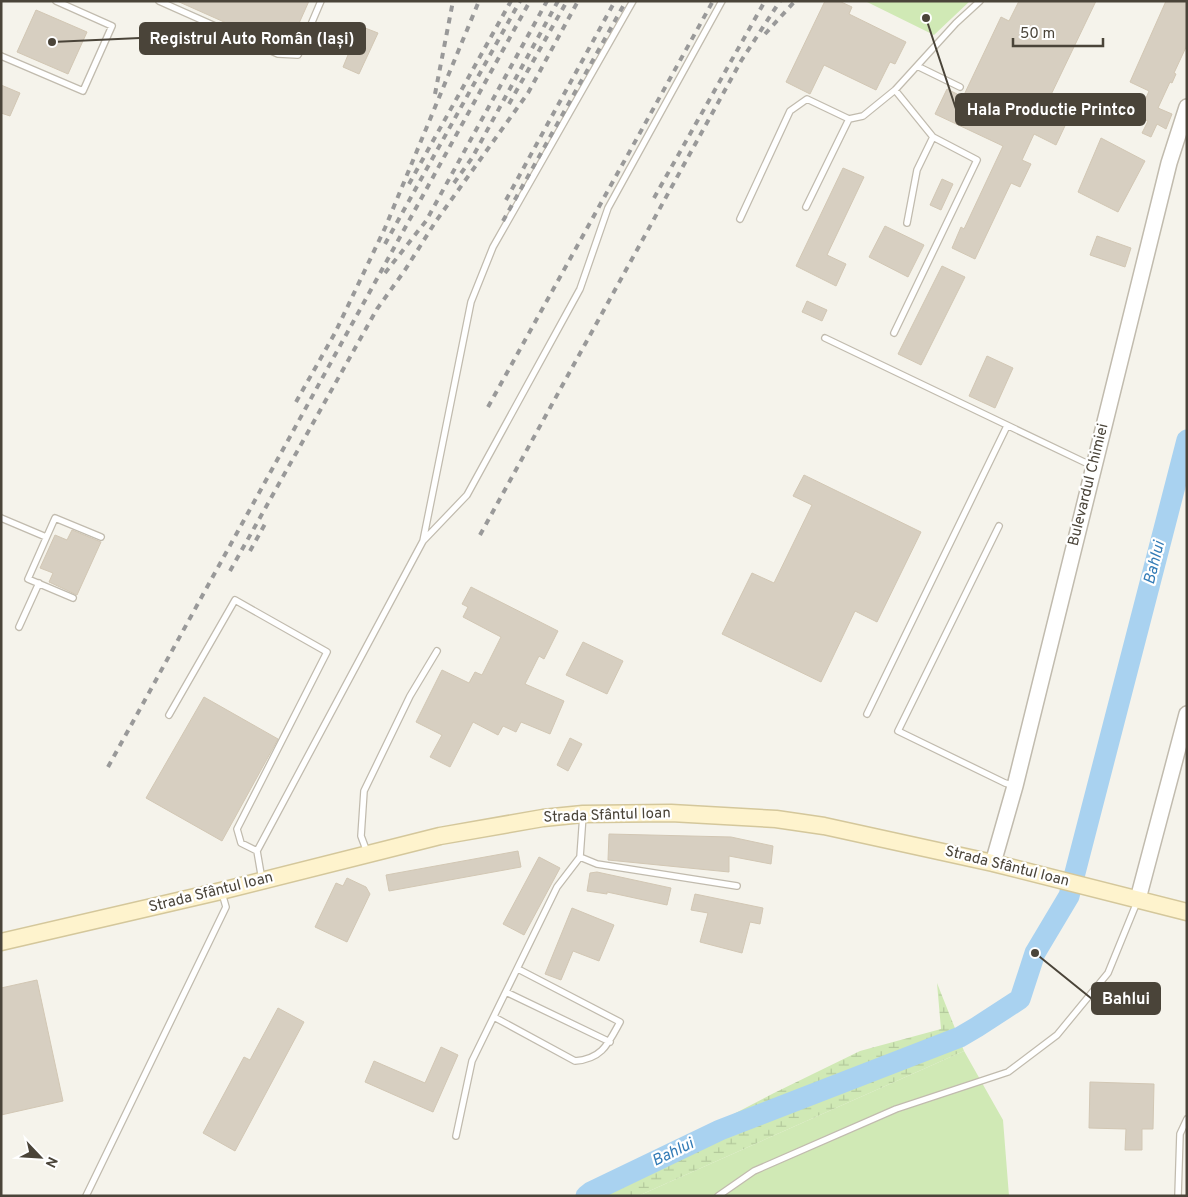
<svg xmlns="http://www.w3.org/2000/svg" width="1188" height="1197" viewBox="0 0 1188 1197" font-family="Overpass,sans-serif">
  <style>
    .grass { fill: #d0e9b5 }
    .wetland { fill: url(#wetland-marsh) }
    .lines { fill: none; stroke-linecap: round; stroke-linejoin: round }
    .river { stroke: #a9d2f0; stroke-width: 21 }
    .building { fill: #d7cfc1; stroke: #d2c7b4 }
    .service-casing { stroke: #c1bbae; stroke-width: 8 }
    .tertiary-casing { stroke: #c1bbae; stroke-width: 18 }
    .secondary-casing { stroke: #d4c79b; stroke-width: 19 }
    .service { stroke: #fff; stroke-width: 5.5 }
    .tertiary { stroke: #fff; stroke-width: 15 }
    .secondary { stroke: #fef3cd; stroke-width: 16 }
    .rail { stroke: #999; stroke-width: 4; stroke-dasharray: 6 6; stroke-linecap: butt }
    .labels { text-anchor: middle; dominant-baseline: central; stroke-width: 4.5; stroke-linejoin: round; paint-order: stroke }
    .street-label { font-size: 15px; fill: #4a4439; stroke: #fff }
    .water-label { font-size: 16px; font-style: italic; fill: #327bb6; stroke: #fff }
    .leader { fill: none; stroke: #4a4439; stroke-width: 2 }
    .callout-dot { fill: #4a4439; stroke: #fff; stroke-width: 2 }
    .callout { fill: #4a4439; stroke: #4a4439; stroke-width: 2 }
    .callout-label { font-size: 16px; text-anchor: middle; font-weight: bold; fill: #fff }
  </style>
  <defs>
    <pattern id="wetland-marsh" width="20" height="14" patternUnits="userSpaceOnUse" patternTransform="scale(1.25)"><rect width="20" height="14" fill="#d0e9b5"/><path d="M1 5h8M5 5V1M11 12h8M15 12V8" fill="none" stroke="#b4c99c"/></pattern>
  </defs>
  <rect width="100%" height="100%" fill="#f5f3eb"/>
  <path class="grass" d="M865 1H970L934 35Z
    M964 1051 1003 1120 1009 1196H638Z"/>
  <path class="wetland" d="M937 983 964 1051 638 1196H576L774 1093 860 1051 941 1029Z"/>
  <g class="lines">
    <path class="river" d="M586 1196 591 1192 720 1130 960 1037 977 1027 1020 999 1035 953 1069 896 1187 440"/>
  </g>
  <path class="building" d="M177 1H309L287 50Z
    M825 1H839L852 7 849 14 906 42 895 64 890 62 876 90 824 65 810 94 786 82Z
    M1019 1H1096L1048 101 1071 113 1056 145 1034 134 1022 160 1031 164 1020 187 1011 183 975 259 952 248 961 227 964 229 1003 146 935 114 947 89 963 97 1001 17 1009 21Z
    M1166 1H1187V45L1174 73 1176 74 1172 83 1170 82 1158 108 1172 114 1166 129 1157 124 1151 137 1142 133 1148 121 1138 117 1149 91 1130 82Z
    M36 10 87 32 68 74 17 52Z
    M360 26 378 33 359 74 343 67Z
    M1 85 20 93 10 116 1 113Z
    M1101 138 1145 161 1118 212 1078 192Z
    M843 168 864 177 827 255 846 264 836 286 796 266Z
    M942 179 953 184 941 210 930 205Z
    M885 226 924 245 908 277 869 257Z
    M1097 236 1131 248 1125 267 1090 255Z
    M942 266 965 277 921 365 898 354Z
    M807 301 827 310 822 321 802 312Z
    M987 356 1013 368 995 408 969 396Z
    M804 475 921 532 877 622 855 611 821 682 722 634 752 573 774 583 812 505 793 496Z
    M72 530 101 542 77 595 49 582 53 573 40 568 55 535 67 540Z
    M471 587 558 631 544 659 539 656 525 684 564 701 550 734 521 722 516 732 503 726 498 735 473 722 450 767 430 757 442 735 416 722 442 670 469 683 475 672 482 675 501 637 463 617 468 607 462 604Z
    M583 642 623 661 607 694 566 675Z
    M204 697 278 739 222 841 146 798Z
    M570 738 582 744 568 771 557 765Z
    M609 834 731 837 773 846 771 864 729 856V872L608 860Z
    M518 851 521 867 389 891 386 875Z
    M539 857 560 868 524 935 503 924Z
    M597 872 671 888 667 905 607 892V894L587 891 590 873Z
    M347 878 366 887 370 894 347 942 315 927 336 883 343 886Z
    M695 894 763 908 760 924 750 922 742 953 700 942 708 913 691 910Z
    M572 908 614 925 599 961 573 951 561 980 545 974Z
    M37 980 63 1101 1 1115V988Z
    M278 1008 304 1022 235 1151 203 1133 244 1057 250 1060Z
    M441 1047 458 1055 433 1112 365 1082 374 1061 425 1083Z
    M1090 1082 1154 1084 1153 1129H1142V1150H1125L1126 1129 1089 1128Z"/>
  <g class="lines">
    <defs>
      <path id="service" d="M159 1 278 54 298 55 321 1
        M1 56 83 91 112 26 56 1
        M917 66 960 87
        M806 207 849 119
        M740 219 790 111 807 99 849 119 863 116 895 90 956 23 980 1
        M907 223 917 170 933 137
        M894 333 977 160 933 137 895 90
        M825 338 1084 462 1094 465
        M1 518 46 537
        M999 526 898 731 1005 783 1015 786
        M423 541 471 302 493 247 633 1
        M73 598 28 579 55 518 101 537
        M19 627 39 583
        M867 714 1007 426
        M169 715 235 600 327 652 237 829 241 843 257 851 262 880
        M257 851 423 541 467 495 580 289 608 208 722 1
        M367 852 361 836 364 791 410 696 437 651
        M580 857 597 864 737 886
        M506 992 610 1042
        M494 1017 575 1061C602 1059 608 1044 620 1022L518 969
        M456 1136 472 1061 557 887 580 857 583 815
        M86 1196 226 907 222 893
        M718 1196 754 1171 896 1109 1008 1072 1057 1035 1108 973 1137 902
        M1178 1196 1180 1134 1187 1119"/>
      <path id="tertiary" d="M993 863 1015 786 1169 163 1187 107
        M1138 899 1187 714"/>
      <path id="secondary" d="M1 942 221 891 440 836 543 818 583 814 671 813 776 819 824 826 993 863 1187 912"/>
    </defs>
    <use href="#service" class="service-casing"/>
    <use href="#tertiary" class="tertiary-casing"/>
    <use href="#secondary" class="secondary-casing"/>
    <use href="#service" class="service"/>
    <use href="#tertiary" class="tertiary"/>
    <use href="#secondary" class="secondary"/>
    <path class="rail" d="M765 34 795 1
      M435 94 453 1
      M509 104 567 1
      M454 183 472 158 558 1
      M409 184 511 1
      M654 198 765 1
      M506 200 615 1
      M503 221 626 1
      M385 244 520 1
      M385 273 426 221 547 1
      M296 402 335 333 385 228 479 1
      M488 407 713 1
      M480 535 741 61 780 1
      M250 551 265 524
      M230 571 377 309 405 270 436 221 528 93 578 1
      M108 767 530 1"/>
  </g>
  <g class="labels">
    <g class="street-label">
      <text transform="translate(1089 485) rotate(-76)">Bulevardul Chimiei</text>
      <text transform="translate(607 816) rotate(-2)">Strada Sfântul Ioan</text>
      <text transform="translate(1007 867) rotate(14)">Strada Sfântul Ioan</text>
      <text transform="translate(211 893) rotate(-14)">Strada Sfântul Ioan</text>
    </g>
    <g class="water-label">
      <text transform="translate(1155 563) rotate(-76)">Bahlui</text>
      <text transform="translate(673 1153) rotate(-26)">Bahlui</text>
    </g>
  </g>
  <path class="leader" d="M52 42L140 38M926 18L956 109M1035 953L1092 999"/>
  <g class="callout-dot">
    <circle cx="52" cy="42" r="5"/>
    <circle cx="926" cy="18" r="5"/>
    <circle cx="1035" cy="953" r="5"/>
  </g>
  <g class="callout">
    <rect x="140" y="23" width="225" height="31" rx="5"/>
    <rect x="956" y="94" width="189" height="31" rx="5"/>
    <rect x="1092" y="983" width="68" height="31" rx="5"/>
  </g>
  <g class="callout-label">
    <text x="252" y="44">Registrul Auto Român (Iași)</text>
    <text x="1051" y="115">Hala Productie Printco</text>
    <text x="1126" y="1004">Bahlui</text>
  </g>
  <rect width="1188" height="1197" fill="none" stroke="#4a4439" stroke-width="5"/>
  <g transform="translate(40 1157) rotate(115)" stroke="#ffffff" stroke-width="4" paint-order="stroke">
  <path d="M0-4L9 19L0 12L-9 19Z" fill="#4a4439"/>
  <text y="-8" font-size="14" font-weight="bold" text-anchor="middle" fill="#4a4439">N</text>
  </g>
  <path d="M1013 38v8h90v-8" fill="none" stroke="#4a4439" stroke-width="2.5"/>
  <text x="1020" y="38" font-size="15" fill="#4a4439" stroke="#ffffff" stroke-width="4" paint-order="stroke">50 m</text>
</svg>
